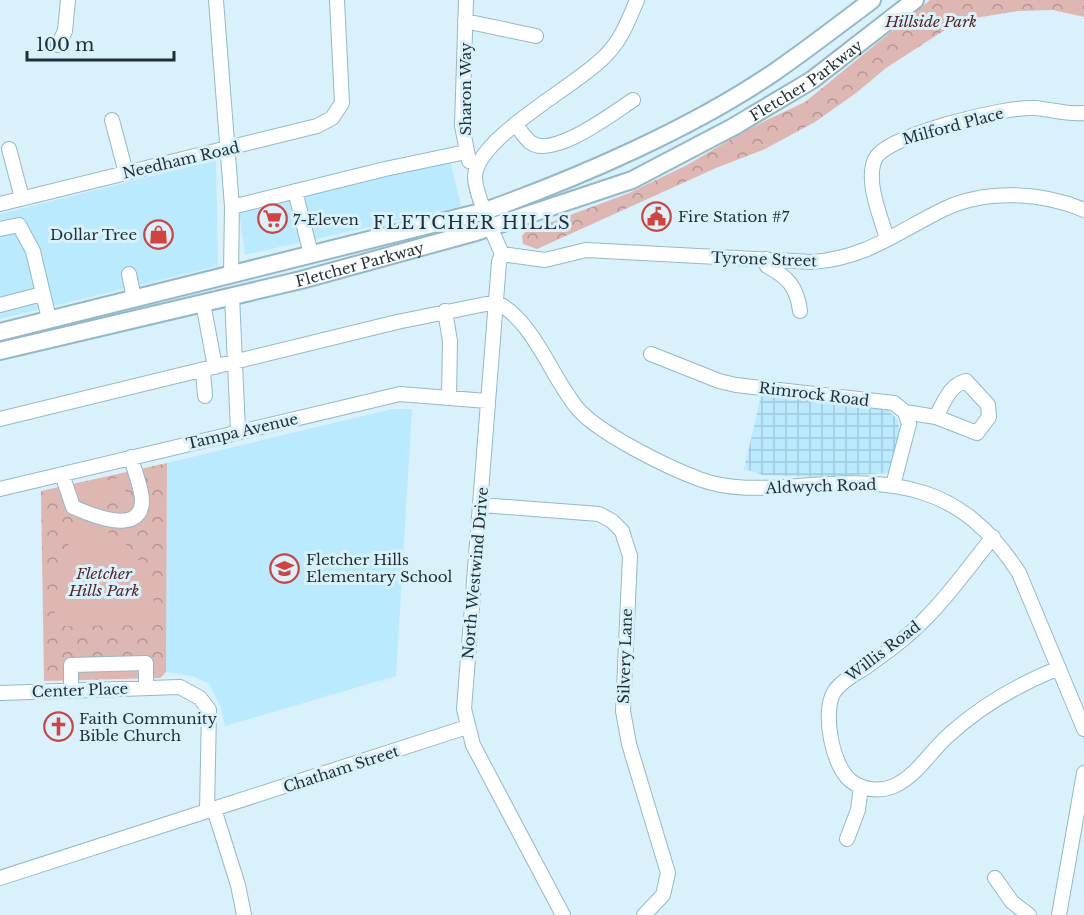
<svg xmlns="http://www.w3.org/2000/svg" width="1084" height="915" viewBox="0 0 1084 915" font-family="'Libre Baskerville',serif">
  <style>
    .built { fill: #b9eafe }
    .industrial { fill: url(#industrial-grid) }
    .forest { fill: url(#forest-crowns) }
    .garden { fill: #deb7b3 }
    .lines { fill: none; stroke-linecap: round; stroke-linejoin: round }
    .minor-casing { stroke: #92b9c9; stroke-width: 16 }
    .major-casing { stroke: #92b9c9; stroke-width: 20 }
    .minor { stroke: #fff; stroke-width: 14 }
    .major { stroke: #fff; stroke-width: 16 }
    .labels { text-anchor: middle; dominant-baseline: central; stroke-width: 6; stroke-linejoin: round; paint-order: stroke }
    .park-label { font-size: 15px; font-style: italic; fill: #572421; stroke: #d9f1fb }
    .street-label { font-size: 15px; fill: #1f2f35; stroke: #d9f1fb }
    .poi-label { font-size: 15px; fill: #1f2f35; stroke: #d9f1fb; text-anchor: start }
    .quarter-label { font-size: 18px; letter-spacing: 1.5px; fill: #1f2f35; stroke: #d9f1fb }
  </style>
  <defs>
    <pattern id="industrial-grid" width="8" height="8" patternUnits="userSpaceOnUse" patternTransform="scale(1.5)"><rect width="8" height="8" fill="#b9eafe"/><path d="M0 4h8M4 0v8" fill="none" stroke="#9fc9da"/></pattern>
    <pattern id="forest-crowns" width="20" height="18" patternUnits="userSpaceOnUse" patternTransform="scale(1.5)"><rect width="20" height="18" fill="#deb7b3"/><path d="M2 6a3 3 0 1 1 6 0M12 15a3 3 0 1 1 6 0" fill="none" stroke="#b39592"/></pattern>
  </defs>
  <rect width="100%" height="100%" fill="#d9f1fb"/>
  <path class="built" d="M216 160 218 266 0 319V214Z
    M450 160 461 206 245 255 239 210Z
    M392 409H412L396 676 225 726 221 708 209 684 192 676 166 672 167 463Z"/>
  <path class="industrial" d="M761 396 824 401 888 410 898 420 901 442 894 465 888 473 816 477 763 475 744 469Z"/>
  <path class="forest" d="M930 0H1084V17L1053 10 1018 11 975 18 951 26 886 68 856 93 815 122 765 149 716 168 537 249 523 244 522 236 525 232 629 193 687 165 750 128 805 102Z
    M167 463 166 672 160 678 44 681 41 491Z"/>
  <path class="garden" d="M122 477 127 498 89 507 84 486Z
    M73 527C80 528 89 527 96 529 139 537 156 588 156 625L58 626 54 622 57 589Z"/>
  <g class="lines">
    <defs>
      <path id="minor" d="M216 0 232 207 231 274
        M466 0 462 126 469 161
        M465 21 536 36
        M58 45 65 31 68 0
        M112 120 126 173
        M515 124C520 130 524 137 530 142 552 160 613 113 633 100
        M9 149 22 198
        M295 191 311 254
        M0 204 317 126 332 118 342 103 337 0
        M232 207 385 169 466 152
        M0 229 19 225 33 251 49 319
        M887 239C881 217 865 182 875 159 886 135 1007 106 1034 108 1051 109 1067 115 1084 113
        M502 254 545 260 586 250 812 262C867 258 897 232 944 209 986 189 1042 192 1084 210
        M766 259 767 266C788 277 797 287 800 311
        M129 274 134 298
        M232 296 238 431
        M203 303 215 367
        M0 305 42 294
        M445 311 450 341 449 398
        M651 354 719 381 736 385 894 403 905 412 909 424 893 485
        M203 370 205 396
        M905 412 936 417 977 433 989 417 988 405 966 381C950 384 943 404 936 417
        M0 419 397 322 496 302C534 321 551 377 578 409 600 434 667 467 699 479 731 491 765 488 798 486 896 478 961 483 1019 573L1084 729
        M62 474 73 507C89 514 139 536 142 503 143 490 134 471 131 457
        M0 489 400 394 487 401
        M481 505 599 514 612 521 622 531 630 556 623 711 629 744 668 873 663 895 644 915
        M993 537C971 564 950 594 926 618 908 637 887 652 866 667 855 674 841 681 834 692 822 712 832 766 851 781 863 790 880 792 894 786 917 776 931 750 950 734 982 705 1019 684 1059 668
        M71 690V665L146 663V687
        M0 693 180 687 200 698 209 710 207 811
        M214 809 238 885 244 915
        M847 839 858 810 861 787
        M0 878 467 727
        M995 878 1012 902 1029 915
        M563 915 473 745 464 709 499 262 502 254C495 238 474 192 475 176 478 137 574 87 602 59 620 43 628 22 637 0
        M1059 915 1084 773"/>
      <g id="major">
        <path d="M0 332 485 211C580 177 693 128 776 71 809 48 840 24 872 0"/>
        <path id="s1" d="M0 351 301 280 476 232 632 180 733 127 812 80 915 0"/>
      </g>
    </defs>
    <use href="#minor" class="minor-casing"/>
    <use href="#major" class="major-casing"/>
    <use href="#minor" class="minor"/>
    <use href="#major" class="major"/>
  </g>
  <defs>
    <symbol id="civic-ring" viewBox="-11 -11 22 22"><circle r="9.5" fill="#d9f1fb" stroke="#d24340" stroke-width="1.5"/><path d="M-.6-6.5H3V-4.5H.6V-3L4-1V1h2V6H-6V1h2V-1L-.6-3ZM-1.2 2.5V6h2.4V2.5Z" fill="#d24340"/></symbol>
    <symbol id="supermarket-ring" viewBox="-11 -11 22 22"><circle r="9.5" fill="#d9f1fb" stroke="#d24340" stroke-width="1.5"/><path d="M-6-5.5h2.5l.6 2H6L4.5 2H-2.5L-4.4-4H-6ZM-1.5 3.2a1.3 1.3 0 1 0 .1 0ZM3 3.2a1.3 1.3 0 1 0 .1 0Z" fill="#d24340"/></symbol>
    <symbol id="shop-ring" viewBox="-11 -11 22 22"><circle r="9.5" fill="#d9f1fb" stroke="#d24340" stroke-width="1.5"/><path d="M-5-2.5h2.3a2.7 3.5 0 0 1 5.4 0H5L5.5 6h-11ZM-1.5-2.5h3a1.5 2.3 0 0 0-3 0Z" fill="#d24340"/></symbol>
    <symbol id="school-ring" viewBox="-11 -11 22 22"><circle r="9.5" fill="#d9f1fb" stroke="#d24340" stroke-width="1.5"/><path d="M0-5L7-2L0 1L-7-2ZM-4 1L0 2.5L4 1V4Q0 6-4 4Z" fill="#d24340"/></symbol>
    <symbol id="church-ring" viewBox="-11 -11 22 22"><circle r="9.5" fill="#d9f1fb" stroke="#d24340" stroke-width="1.5"/><path d="M-1.2-6h2.4v3.5h3.3v2.4h-3.3V6h-2.4V-.1h-3.3v-2.4h3.3Z" fill="#d24340"/></symbol>
  </defs>
  <g fill-rule="evenodd">
    <use href="#civic-ring" x="640" y="200" width="33" height="33"/>
    <use href="#supermarket-ring" x="256" y="202" width="33" height="33"/>
    <use href="#shop-ring" x="142" y="218" width="33" height="33"/>
    <use href="#school-ring" x="268" y="552" width="33" height="33"/>
    <use href="#church-ring" x="42" y="710" width="33" height="33"/>
  </g>
  <g class="labels">
    <g class="park-label">
      <text x="931" y="21">Hillside Park</text>
      <text x="104" y="573">Fletcher<tspan x="104" dy="17">Hills Park</tspan></text>
    </g>
    <g class="street-label">
      <text stroke="none"><textPath href="#s1" startOffset="856">Fletcher Parkway</textPath></text>
      <text transform="translate(465 89) rotate(-90)">Sharon Way</text>
      <text transform="translate(953 126) rotate(-15)">Milford Place</text>
      <text transform="translate(181 160) rotate(-13)">Needham Road</text>
      <text transform="translate(764 259) rotate(2)">Tyrone Street</text>
      <text stroke="none"><textPath href="#s1" startOffset="370">Fletcher Parkway</textPath></text>
      <text transform="translate(814 394) rotate(7)">Rimrock Road</text>
      <text transform="translate(242 431) rotate(-13)">Tampa Avenue</text>
      <text transform="translate(821 486) rotate(-2)">Aldwych Road</text>
      <text transform="translate(475 573) rotate(-85)">North Westwind Drive</text>
      <text transform="translate(883 651) rotate(-37)">Willis Road</text>
      <text transform="translate(625 656) rotate(-88)">Silvery Lane</text>
      <text transform="translate(80 690) rotate(-2)">Center Place</text>
      <text transform="translate(341 769) rotate(-18)">Chatham Street</text>
    </g>
    <g class="poi-label">
      <text x="678" y="216">Fire Station #7</text>
      <text x="293" y="219">7-Eleven</text>
      <text x="137" y="234" text-anchor="end">Dollar Tree</text>
      <text x="306" y="559">Fletcher Hills<tspan x="306" dy="17">Elementary School</tspan></text>
      <text x="79" y="718">Faith Community<tspan x="79" dy="17">Bible Church</tspan></text>
    </g>
    <g class="quarter-label">
      <text x="472" y="223">FLETCHER HILLS</text>
    </g>
  </g>
  <path d="M27 51v9h147v-9" fill="none" stroke="#1f2f35" stroke-width="3"/>
  <text x="36" y="51" font-size="18" fill="#1f2f35" stroke="#d9f1fb" stroke-width="4.5" paint-order="stroke">100 m</text>
</svg>
